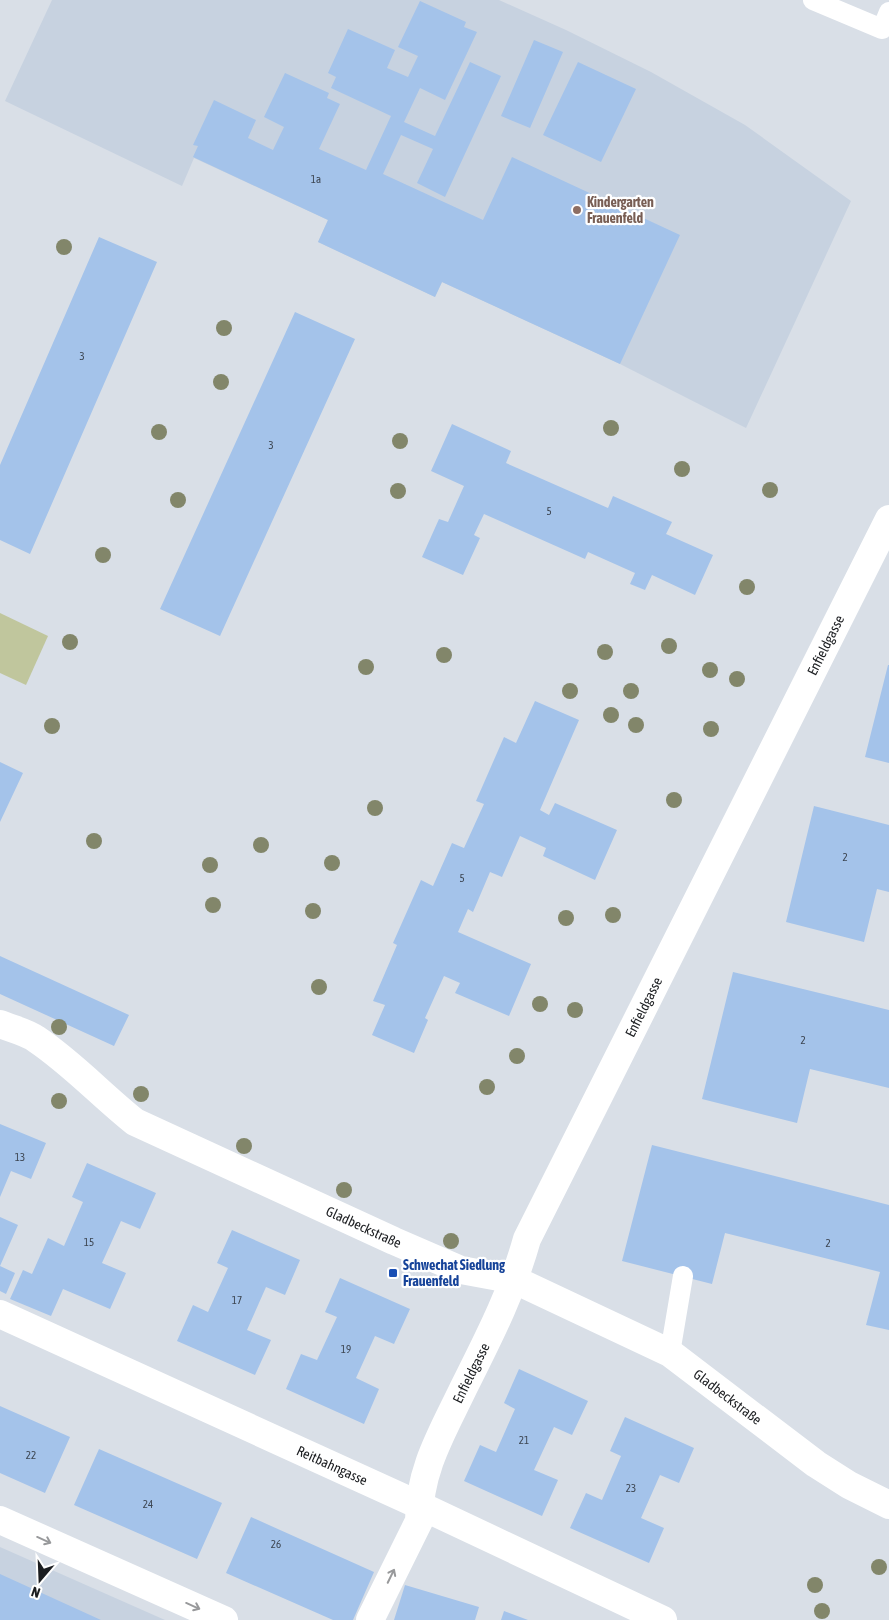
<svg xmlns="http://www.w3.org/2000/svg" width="889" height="1620" viewBox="0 0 889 1620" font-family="'Asap Condensed',sans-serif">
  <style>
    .built { fill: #c7d2e0 }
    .green { fill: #c0c69d }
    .building { fill: #a4c3ea }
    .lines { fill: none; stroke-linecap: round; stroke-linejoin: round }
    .service { stroke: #fff; stroke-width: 20 }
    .minor { stroke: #fff; stroke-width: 28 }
    .tree { fill: #82866a }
    .oneway { stroke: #98999b }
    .education-dot { fill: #8d6e63; stroke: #fff; stroke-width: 2 }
    .transit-dot { fill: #1a4fb4; stroke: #fff; stroke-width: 2 }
    .labels { text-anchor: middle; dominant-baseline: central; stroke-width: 4.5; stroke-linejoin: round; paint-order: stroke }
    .number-label { font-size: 11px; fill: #3d4652 }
    .education-label { font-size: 14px; font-weight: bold; fill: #785e54; stroke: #fff; text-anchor: start }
    .street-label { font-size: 14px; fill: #1b1d20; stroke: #fff }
    .transit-label { font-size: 14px; font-weight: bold; fill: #164399; stroke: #fff; text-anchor: start }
  </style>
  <rect width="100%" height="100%" fill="#d9dfe7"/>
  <path class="built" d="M52 0H499L566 30 651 72 745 125 851 201 746 428 620 364 442 282 435 297 318 242 328 220 194 158 182 186 5 101Z
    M0 1547 165 1620H0Z"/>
  <path class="green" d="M0 613 48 636 26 685 0 673Z"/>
  <path class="building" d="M420 1 466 22 464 27 477 32 445 100 420 88 404 122 435 136 470 62 501 76 445 197 417 183 433 149 401 135 383 174 483 220 512 157 680 235 620 364 442 282 435 297 318 242 328 220 193 157 198 146 193 145 214 100 256 120 248 138 273 150 284 127 264 117 285 73 329 93 327 98 340 104 319 149 366 170 391 116 331 88 336 77 328 73 348 29 395 50 387 68 408 77 418 56 398 47Z
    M534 40 563 52 530 128 501 116Z
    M578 62 636 89 601 162 543 135Z
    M99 237 157 262 30 554 0 540V465Z
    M295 312 355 339 220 636 160 609Z
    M452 424 511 451 506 463 608 508 613 496 672 522 666 534 713 555 695 595 652 575 645 590 630 584 635 573 588 552 585 559 484 514 474 535 480 538 463 575 422 557 439 519 448 522 464 486 431 471Z
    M888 665H889V763L865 757Z
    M535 701 579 720 540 810 549 815 555 803 617 830 595 880 543 856 546 848 520 836 502 877 490 872 473 912 468 909 458 932 531 964 509 1016 455 993 460 983 444 976 425 1018 428 1020 414 1053 372 1035 385 1005 373 1001 397 945 393 943 421 880 433 886 452 843 464 848 484 804 476 801 504 737 516 743Z
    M0 762 23 773 0 822Z
    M814 806 889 825V892L877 889 864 942 786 922Z
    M0 956 129 1015 114 1046 0 994Z
    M733 972 889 1010V1088L810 1069 797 1123 702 1099Z
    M0 1124 46 1143 31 1179 11 1171 0 1197Z
    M652 1145 889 1205V1330L866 1325 880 1272 725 1233 712 1284 622 1261Z
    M87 1163 156 1193 140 1229 121 1221 102 1263 126 1273 110 1309 63 1289 51 1316 10 1299 23 1270 32 1274 48 1238 64 1246 83 1202 72 1197Z
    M0 1217 18 1225 0 1266Z
    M232 1230 300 1260 285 1295 266 1287 247 1330 271 1340 255 1375 177 1341 193 1305 208 1312 228 1268 217 1263Z
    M0 1266 15 1273 6 1294 0 1291Z
    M340 1278 410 1309 394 1344 375 1336 356 1378 379 1389 364 1424 286 1389 301 1354 317 1360 337 1317 325 1312Z
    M519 1369 588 1401 572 1435 554 1427 534 1470 558 1480 542 1516 464 1481 480 1445 496 1452 515 1409 504 1403Z
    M0 1406 70 1437 45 1493 0 1473Z
    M625 1417 694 1448 679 1483 660 1475 641 1518 664 1528 649 1563 570 1528 586 1493 602 1500 621 1456 610 1451Z
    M99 1449 222 1503 197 1559 74 1505Z
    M251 1517 374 1572 353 1620H333L226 1573Z
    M0 1574 101 1620H0Z
    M405 1585 479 1607 475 1620H394Z
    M504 1611 528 1620H501Z"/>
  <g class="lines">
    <path class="service" d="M813 0 882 29 889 12
      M670 1353 683 1276"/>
    <g class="minor">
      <path id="s1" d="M0 1024C12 1029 26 1032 36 1039 72 1063 101 1095 135 1122L394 1241 461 1270 515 1280 670 1353 816 1464 849 1485 889 1505"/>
      <path id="s2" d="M0 1314 419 1505 663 1620"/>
      <path d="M0 1520 224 1620"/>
      <path id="s3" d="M370 1620 419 1521C419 1470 442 1433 463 1389 488 1339 512 1293 527 1239L889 519"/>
    </g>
  </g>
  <g class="tree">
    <circle cx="64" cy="247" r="8"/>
    <circle cx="224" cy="328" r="8"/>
    <circle cx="221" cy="382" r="8"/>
    <circle cx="611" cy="428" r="8"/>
    <circle cx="159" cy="432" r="8"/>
    <circle cx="400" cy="441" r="8"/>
    <circle cx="682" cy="469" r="8"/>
    <circle cx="770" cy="490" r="8"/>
    <circle cx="398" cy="491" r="8"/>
    <circle cx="178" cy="500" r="8"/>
    <circle cx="103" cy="555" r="8"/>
    <circle cx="747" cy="587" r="8"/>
    <circle cx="70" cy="642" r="8"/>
    <circle cx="669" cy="646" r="8"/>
    <circle cx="605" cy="652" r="8"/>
    <circle cx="444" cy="655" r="8"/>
    <circle cx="366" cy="667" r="8"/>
    <circle cx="710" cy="670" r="8"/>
    <circle cx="737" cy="679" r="8"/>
    <circle cx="570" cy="691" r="8"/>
    <circle cx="631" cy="691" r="8"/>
    <circle cx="611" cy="715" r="8"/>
    <circle cx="636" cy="725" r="8"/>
    <circle cx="52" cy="726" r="8"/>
    <circle cx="711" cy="729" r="8"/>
    <circle cx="674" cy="800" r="8"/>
    <circle cx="375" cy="808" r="8"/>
    <circle cx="94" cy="841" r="8"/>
    <circle cx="261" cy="845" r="8"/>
    <circle cx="332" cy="863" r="8"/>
    <circle cx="210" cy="865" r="8"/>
    <circle cx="213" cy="905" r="8"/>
    <circle cx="313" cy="911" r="8"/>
    <circle cx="613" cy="915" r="8"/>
    <circle cx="566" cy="918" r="8"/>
    <circle cx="319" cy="987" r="8"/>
    <circle cx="540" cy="1004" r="8"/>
    <circle cx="575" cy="1010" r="8"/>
    <circle cx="59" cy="1027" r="8"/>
    <circle cx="517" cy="1056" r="8"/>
    <circle cx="487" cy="1087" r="8"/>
    <circle cx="141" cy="1094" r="8"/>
    <circle cx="59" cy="1101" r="8"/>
    <circle cx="244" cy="1146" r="8"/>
    <circle cx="344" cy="1190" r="8"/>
    <circle cx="451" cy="1241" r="8"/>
    <circle cx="879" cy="1567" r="8"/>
    <circle cx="815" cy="1585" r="8"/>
    <circle cx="822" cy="1611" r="8"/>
  </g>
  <defs><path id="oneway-shaft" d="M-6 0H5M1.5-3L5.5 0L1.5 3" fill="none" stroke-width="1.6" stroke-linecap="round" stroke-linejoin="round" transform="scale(1.25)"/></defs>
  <g class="oneway">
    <use href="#oneway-shaft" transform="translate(44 1540) rotate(24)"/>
    <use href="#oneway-shaft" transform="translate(391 1576) rotate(-64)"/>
    <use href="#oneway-shaft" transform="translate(193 1606) rotate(24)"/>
  </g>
  <circle class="education-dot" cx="577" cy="210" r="5"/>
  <rect class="transit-dot" x="388" y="1268" width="10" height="10" rx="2.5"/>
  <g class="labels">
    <g class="number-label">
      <text x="316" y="179">1a</text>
      <text x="82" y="356">3</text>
      <text x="271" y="445">3</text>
      <text x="549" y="511">5</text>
      <text x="845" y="857">2</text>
      <text x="462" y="878">5</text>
      <text x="803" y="1040">2</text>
      <text x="20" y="1157">13</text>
      <text x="89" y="1242">15</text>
      <text x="828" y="1243">2</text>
      <text x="237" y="1300">17</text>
      <text x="346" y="1349">19</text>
      <text x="524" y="1440">21</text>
      <text x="31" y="1455">22</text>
      <text x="631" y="1488">23</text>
      <text x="148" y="1504">24</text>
      <text x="276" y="1544">26</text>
    </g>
    <g class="education-label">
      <text x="587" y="202">Kindergarten<tspan x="587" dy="16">Frauenfeld</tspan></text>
    </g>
    <g class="street-label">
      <text stroke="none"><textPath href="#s3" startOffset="1079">Enfieldgasse</textPath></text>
      <text stroke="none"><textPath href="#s3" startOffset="674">Enfieldgasse</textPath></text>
      <text stroke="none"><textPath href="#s1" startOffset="420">Gladbeckstraße</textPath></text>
      <text stroke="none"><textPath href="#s3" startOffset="269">Enfieldgasse</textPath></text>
      <text stroke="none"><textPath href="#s1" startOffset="825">Gladbeckstraße</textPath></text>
      <text stroke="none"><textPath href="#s2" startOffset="365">Reitbahngasse</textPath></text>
    </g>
    <g class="transit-label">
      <text x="403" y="1265">Schwechat Siedlung<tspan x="403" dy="16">Frauenfeld</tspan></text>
    </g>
  </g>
  <g transform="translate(40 1580) rotate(199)" stroke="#ffffff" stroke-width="4" paint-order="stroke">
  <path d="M0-4L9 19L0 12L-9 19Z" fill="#1b1d20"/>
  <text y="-8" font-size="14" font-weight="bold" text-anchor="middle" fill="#1b1d20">N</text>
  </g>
</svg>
